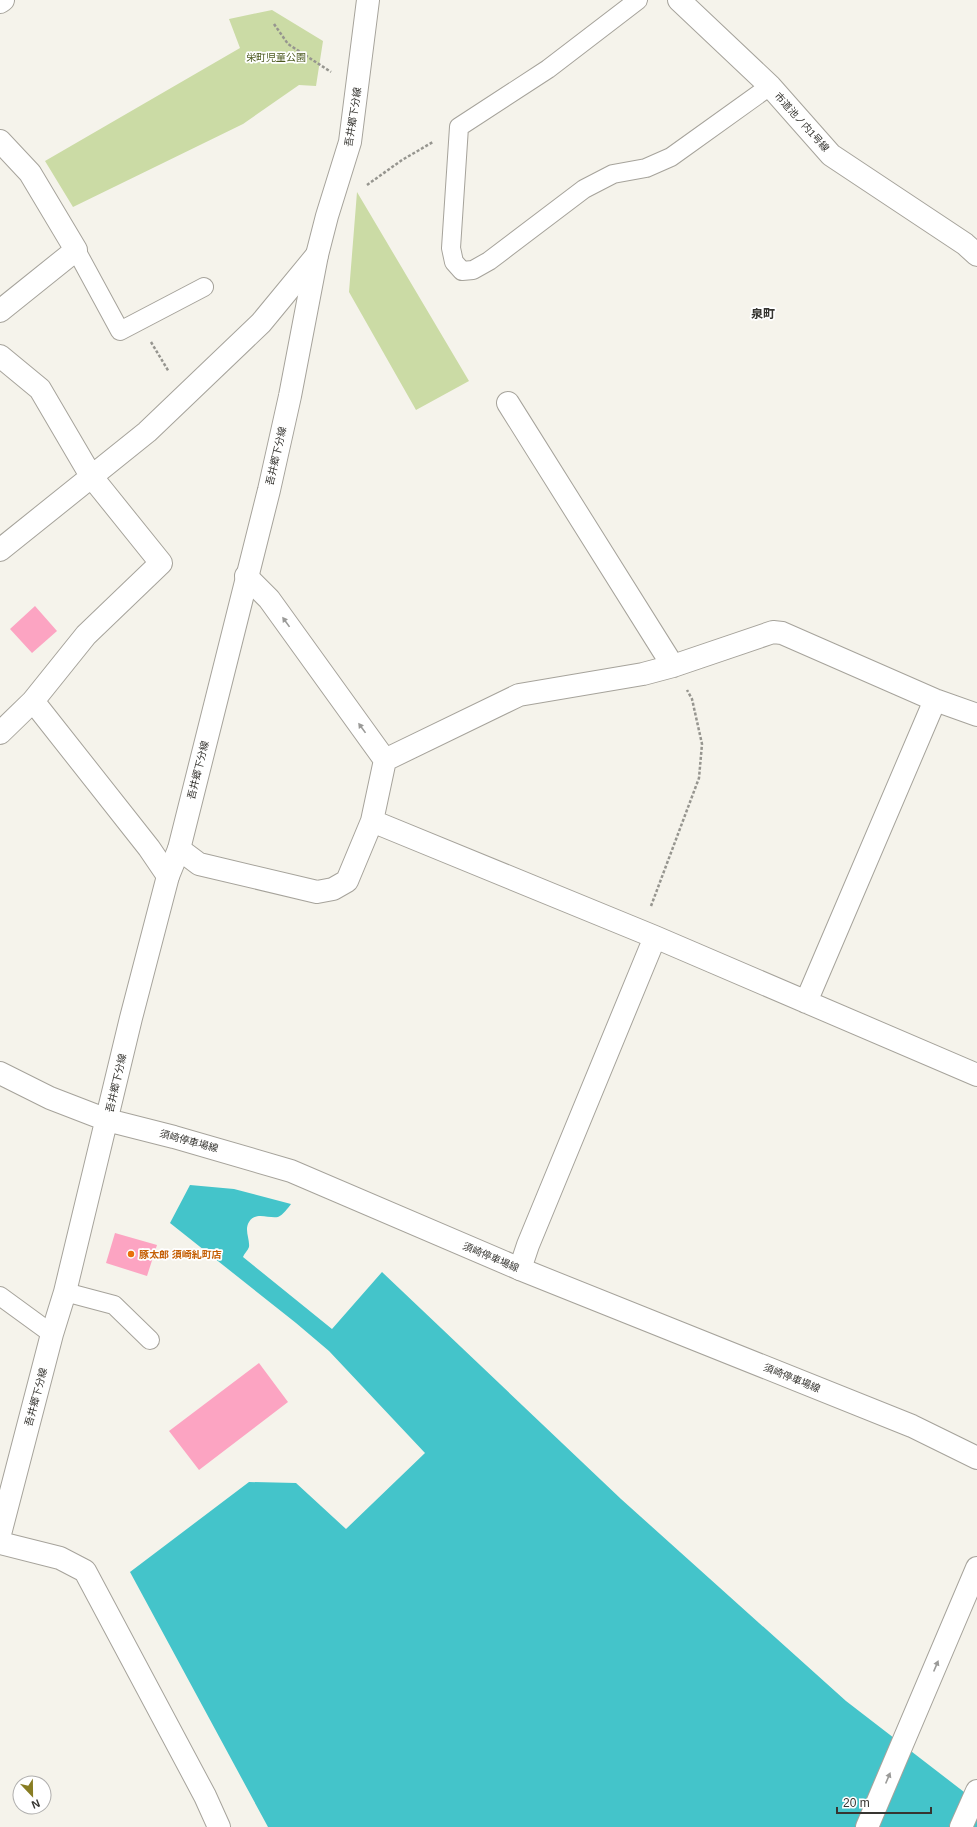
<svg xmlns="http://www.w3.org/2000/svg" width="977" height="1827" viewBox="0 0 977 1827" font-family="Helvetica,'Noto Sans JP',sans-serif">
  <style>
    .green { fill: #cbdba5 }
    .water { fill: #44c4ca }
    .building { fill: #fca4c2 }
    .lines { fill: none; stroke-linecap: round; stroke-linejoin: round }
    .lane-casing { stroke: #a6a39b; stroke-width: 20 }
    .street-casing { stroke: #a6a39b; stroke-width: 24 }
    .secondary-casing { stroke: #a6a39b; stroke-width: 24 }
    .highway-casing { stroke: #a6a39b; stroke-width: 24 }
    .path { stroke: #96958f; stroke-width: 2.5; stroke-dasharray: 3 2; stroke-linecap: butt }
    .lane { stroke: #fff; stroke-width: 18 }
    .street { stroke: #fff; stroke-width: 22 }
    .secondary { stroke: #fff; stroke-width: 22 }
    .highway { stroke: #fff; stroke-width: 22 }
    .oneway { fill: #9a9a98 }
    .food-dot { fill: #e8710a; stroke: #fff; stroke-width: 1.5 }
    .labels { text-anchor: middle; dominant-baseline: central; stroke-width: 3.5; stroke-linejoin: round; paint-order: stroke }
    .park-label { font-size: 10px; fill: #4c5a20; stroke: #fff }
    .street-label { font-size: 10px; fill: #363531; stroke: #fff }
    .food-label { font-size: 10px; font-weight: bold; fill: #c56008; stroke: #fff; text-anchor: start }
    .quarter-label { font-size: 12px; font-weight: bold; fill: #363531; stroke: #fff }
  </style>
  <rect width="100%" height="100%" fill="#f5f3eb"/>
  <path class="green" d="M272 10 323 41 316 86 299 85 243 124 73 207 45 161 240 48 229 19Z
    M357 192 469 381 416 410 349 292Z"/>
  <path class="water" d="M190 1185 234 1189 291 1204C288 1208 283 1215 278 1217 269 1219 256 1211 249 1222 244 1230 250 1239 249 1247 248 1250 244 1254 243 1257L332 1329 382 1272 621 1499 846 1701 977 1802V1827H268L130 1572 249 1482 296 1483 346 1529 425 1453 329 1351 296 1323 170 1223Z"/>
  <path class="building" d="M35 606 57 631 32 653 10 629Z
    M115 1233 157 1245 147 1276 106 1263Z
    M259 1363 288 1402 199 1470 169 1431Z"/>
  <g class="lines">
    <defs>
      <path id="lane" d="M638 0 548 69 459 127 451 248 454 262 462 271 473 270 489 261 584 189 613 174 646 168 671 157 770 86
        M76 250 120 331 204 287
        M65 1292 114 1305 150 1340
        M0 1296 52 1334"/>
      <path id="street" d="M679 0 770 86 831 155 965 244 977 255
        M0 2 3 0
        M0 141 30 173 76 250 0 311
        M0 356 40 389 91 476 161 563 86 635 33 701 0 733
        M508 403 673 666
        M0 550 147 432 261 323 317 255
        M246 576 269 599 385 760
        M33 701 149 848 168 876
        M372 821 655 937 977 1075
        M179 849 199 864 317 892 333 889 347 881 372 821 385 760 519 695 643 674 673 666 773 632 782 633 935 700 977 715
        M806 1002 935 700
        M520 1269 528 1245 655 937
        M0 1543 60 1558 85 1571 205 1796 219 1827"/>
      <path id="secondary" d="M0 1073 50 1098 107 1120 174 1137 291 1171 520 1269 912 1426 977 1458
        M0 1534 52 1334 65 1292 131 1018 168 876 179 849 269 490 290 396 317 255 327 216 350 142 368 0"/>
      <path id="highway" d="M867 1827 977 1568
        M961 1827 977 1791"/>
    </defs>
    <use href="#lane" class="lane-casing"/>
    <use href="#street" class="street-casing"/>
    <use href="#secondary" class="secondary-casing"/>
    <use href="#highway" class="highway-casing"/>
    <path class="path" d="M274 24 288 44 331 72
      M367 185 402 160 433 142
      M151 342 169 372
      M651 906 699 778 702 744 692 699 687 690"/>
    <use href="#lane" class="lane"/>
    <use href="#street" class="street"/>
    <use href="#secondary" class="secondary"/>
    <use href="#highway" class="highway"/>
  </g>
  <defs><path id="oneway-solid" d="M-6-.8H1V-3.2L6.5 0L1 3.2V.8H-6Z"/></defs>
  <g class="oneway">
    <use href="#oneway-solid" transform="translate(286 622) rotate(-126)"/>
    <use href="#oneway-solid" transform="translate(362 728) rotate(-126)"/>
    <use href="#oneway-solid" transform="translate(936 1666) rotate(-67)"/>
    <use href="#oneway-solid" transform="translate(888 1778) rotate(-67)"/>
  </g>
  <circle class="food-dot" cx="131" cy="1254" r="4"/>
  <g class="labels">
    <g class="park-label">
      <text x="276" y="57">栄町児童公園</text>
    </g>
    <g class="street-label">
      <text transform="translate(353 117) rotate(-81)">吾井郷下分線</text>
      <text transform="translate(802 122) rotate(48)">市道池ノ内1号線</text>
      <text transform="translate(276 456) rotate(-77)">吾井郷下分線</text>
      <text transform="translate(198 770) rotate(-76)">吾井郷下分線</text>
      <text transform="translate(116 1083) rotate(-77)">吾井郷下分線</text>
      <text transform="translate(189 1141) rotate(15)">須崎停車場線</text>
      <text transform="translate(491 1257) rotate(23)">須崎停車場線</text>
      <text transform="translate(792 1378) rotate(22)">須崎停車場線</text>
      <text transform="translate(36 1397) rotate(-75)">吾井郷下分線</text>
    </g>
    <g class="food-label">
      <text x="139" y="1254">豚太郎 須崎糺町店</text>
    </g>
    <g class="quarter-label">
      <text x="763" y="314">泉町</text>
    </g>
  </g>
  <g transform="translate(32 1795) rotate(158)"><circle r="19" fill="#ffffff" stroke="#afaead"/>
  <path d="M0-3L7 15L0 10L-7 15Z" fill="#887d23"/>
  <text y="-6" font-size="11" font-weight="bold" text-anchor="middle" fill="#363531">N</text>
  </g>
  <path d="M837 1807v6h94v-6" fill="none" stroke="#363531" stroke-width="2"/>
  <text x="843" y="1807" font-size="12" fill="#363531" stroke="#ffffff" stroke-width="3" paint-order="stroke">20 m</text>
</svg>
